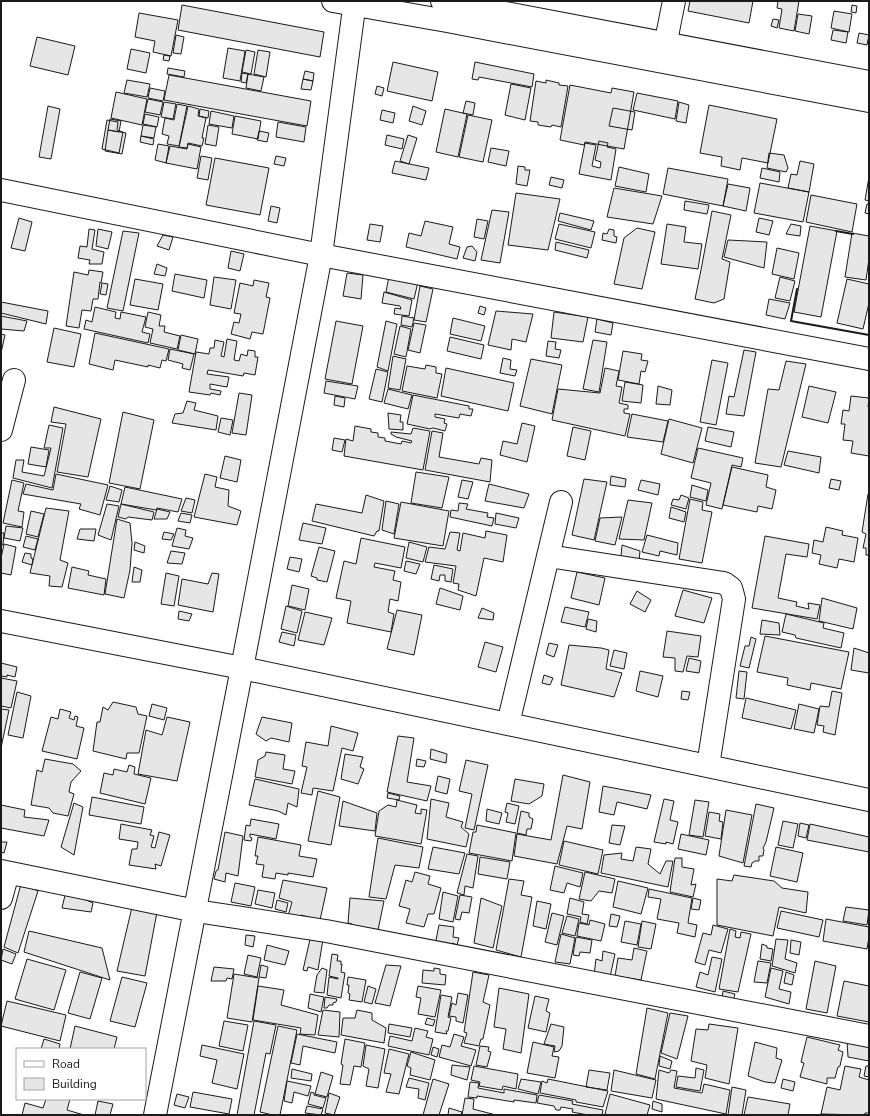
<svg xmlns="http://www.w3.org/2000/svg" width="870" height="1116" viewBox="0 0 870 1116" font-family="'Nunito Sans',sans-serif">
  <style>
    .building { fill: #e6e6e6; stroke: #1a1a1a }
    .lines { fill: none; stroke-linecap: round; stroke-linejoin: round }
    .minor-casing { stroke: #1a1a1a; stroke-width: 24 }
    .major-casing { stroke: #1a1a1a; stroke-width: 24 }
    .minor { stroke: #fff; stroke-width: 22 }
    .major { stroke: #fff; stroke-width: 22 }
    .wall { stroke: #1a1a1a; stroke-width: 2 }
  </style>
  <rect width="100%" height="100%" fill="#fff"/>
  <path class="building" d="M690 1H753L749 23 688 11Z
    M778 1H799L794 31 779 28 782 9 777 8Z
    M182 5 324 32 320 57 178 30Z
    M852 5 857 6 856 13 851 12Z
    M834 11 852 14 849 32 831 28Z
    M139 13 178 20 171 56 153 52 155 41 135 37Z
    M798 14 812 16 809 34 795 31Z
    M773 19 779 20 777 28 771 26Z
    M833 30 848 32 846 43 831 40Z
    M859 33 869 35 867 45 857 43Z
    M176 35 184 37 181 54 173 53Z
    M37 37 75 46 68 75 30 66Z
    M228 48 245 51 240 81 223 78Z
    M131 49 150 53 146 73 127 69Z
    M246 50 255 52 251 74 242 72Z
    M258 50 270 52 266 77 254 74Z
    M164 55 170 56 169 61 163 60Z
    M393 62 438 72 432 101 387 91Z
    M475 62 534 74 532 87 479 77 478 80 472 79Z
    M168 68 185 71 184 77 167 74Z
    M305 71 314 73 313 81 303 79Z
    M242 73 248 74 246 83 241 82Z
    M248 74 264 77 261 91 246 88Z
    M169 75 311 101 307 126 164 100Z
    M303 79 313 81 311 90 301 89Z
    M127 80 150 84 147 97 124 93Z
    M546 80 559 83V85L568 86 561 127 552 125 551 127 538 125V122L530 121 536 81 546 83Z
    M511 84 531 88 525 120 505 115Z
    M570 85 611 93 612 88 634 92 624 149 585 142 584 145 560 140Z
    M377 86 384 88 382 96 375 94Z
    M150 88 165 91 163 101 148 98Z
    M116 92 147 99 142 125 111 118Z
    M637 93 678 101 675 119 633 110Z
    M148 99 163 102 160 115 145 112Z
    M466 101 475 103 473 115 463 113Z
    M164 102 176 104 173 119 161 117Z
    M679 102 689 105 686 123 676 121Z
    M177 104 187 106 179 146 167 144 169 136 162 134 165 118 174 120Z
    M709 105 777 119 768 163 742 158 740 170 721 166 722 157 700 153Z
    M48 106 60 109 51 159 39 157Z
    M188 106 199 109 198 116 206 118 202 138H204L202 146 188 143 187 148 179 147Z
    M413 106 426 111 422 125 409 121Z
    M613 108 635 112 632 130 609 126Z
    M200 109 209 111 208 118 199 116Z
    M445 109 467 114 458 157 436 152Z
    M382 110 395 113 393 123 380 120Z
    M211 111 234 116 232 128 209 124Z
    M145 114 159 117 157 127 143 124Z
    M468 115 492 120 483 162 459 157Z
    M235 116 261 121 258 139 232 134Z
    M110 119 121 121 119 132 108 130Z
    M107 120 118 122 117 130 123 132 119 153 102 149Z
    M278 122 306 127 304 142 276 137Z
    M143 125 156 127 154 138 141 136Z
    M208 125 219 127 216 146 205 144Z
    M108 130 126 133 122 154 105 151Z
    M259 131 269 133 267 142 257 140Z
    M387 135 404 139 402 149 385 145Z
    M408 135 417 138 409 164 400 161Z
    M141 136 154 139 153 145 140 142Z
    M599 141 608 143 607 147 616 149 611 180 579 174 585 143 596 145 592 166 600 168 601 162 595 160Z
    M158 144 169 146 166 163 155 160Z
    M188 144 201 147 197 169 166 163 170 146 187 149Z
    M491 148 509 151 506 166 488 162Z
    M769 153 784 155 788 168 786 172 767 168Z
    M201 156 212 158 208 180 197 178Z
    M276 156 286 158 284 166 274 164Z
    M215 158 269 168 260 215 206 205Z
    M395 161 429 168 426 180 392 173Z
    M800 161 814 164 809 192 788 188 791 174 797 175Z
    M518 166 525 167V170H530L527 186 516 184Z
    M619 167 649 174 646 192 615 186Z
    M668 168 728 179 723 206 663 194Z
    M762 168 780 172 779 182 760 178Z
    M551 177 564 180 562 188 549 185Z
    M869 177V201L865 200Z
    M760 183 809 192 803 222 754 213Z
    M728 184 750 188 746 211 723 206Z
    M614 188 662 196 653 224 607 217Z
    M516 193 560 199 548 250 508 245Z
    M811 195 857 204 852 232 806 222Z
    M685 201 709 205 707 214 684 210Z
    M867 204H869V214L865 213Z
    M271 206 280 208 277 223 268 221Z
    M492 210 509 212 500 263 481 260Z
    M712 211 731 215 722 259 730 262 724 299 714 303 695 299 701 270Z
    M560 213 594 221 591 230 558 221Z
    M19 218 32 222 25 251 11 248Z
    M759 218 773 221 769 235 756 232Z
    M477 219 488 221 484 239 474 237Z
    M425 221 453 227 449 244 460 247 457 259 406 247 409 233 421 236Z
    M370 224 383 226 380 242 367 240Z
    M559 224 595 232 591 248 555 239Z
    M667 224 686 227 684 242 702 244 698 269 661 264Z
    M791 224 801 226 800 236 786 234Z
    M810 226 837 231 821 317 794 312Z
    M637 228 655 232 642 289 614 284 624 238Z
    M89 229 95 230 92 249 104 252 102 264H89L90 260 78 258 80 246 87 247Z
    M98 229 112 232 108 249 96 246Z
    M609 229 614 230V236L617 237 616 243 602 240 603 233 607 234Z
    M123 231 139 233 123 311 107 308Z
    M852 233 869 236V259L866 280 845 277Z
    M163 235 173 237 169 250 157 246Z
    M728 240 767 242 764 268 724 257Z
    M556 242 589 250 587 258 555 250Z
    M472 246 477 252 475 261 463 258 467 247Z
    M777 248 799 253 794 279 772 274Z
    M231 251 244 254 240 271 228 268Z
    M157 264 167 268 165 276 154 274Z
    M89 270 103 272 101 283 100 282 98 299H93L91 311 82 310 79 328 66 326 74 272 88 275Z
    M347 273 363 275 361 299 343 296Z
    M175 274 207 280 204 298 172 291Z
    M389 276 418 282 414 299 386 292Z
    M214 277 236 280 231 309 210 305Z
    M780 277 795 281 790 301 775 298Z
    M135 279 163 284 158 310 130 305Z
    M847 279 869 284V303L863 329 837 323Z
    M254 280 269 283 266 297 270 298 263 334 252 332 250 339 231 334 234 322 239 323 241 314 234 313 240 283 253 286Z
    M102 283 108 284 106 295 100 294Z
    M420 286 433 289 426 322 414 320Z
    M384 292 412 300 409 316 394 314 395 308 401 309 400 306 382 303Z
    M769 299 790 303 785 319 766 315Z
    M1 302 48 311 46 324 1 313Z
    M480 306 486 308 484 315 478 313Z
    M95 307 116 312 115 318 120 319 121 312 146 317 142 332 150 334 148 343 84 329 86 320 92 322Z
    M496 311 533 314 526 342 512 339 511 350 488 345Z
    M148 312 161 315 159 326H165L164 332 180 336 177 349 150 343 153 329 145 327Z
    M554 312 588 317 583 342 551 338Z
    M1 316 27 321 24 331 1 329Z
    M402 316 414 318 412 327 401 325Z
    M453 318 485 326 481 341 450 334Z
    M597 319 613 323 611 335 595 332Z
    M336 321 363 326 352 384 325 379Z
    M386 321 397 324 388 371 377 367Z
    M414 323 426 325 420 353 408 350Z
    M400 326 411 329 406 357 394 354Z
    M54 328 81 334 74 367 47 362Z
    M95 333 169 349 166 361 162 360 160 368 148 365V367L115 360 113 370 89 364Z
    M1 334 5 335 1 353Z
    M181 335 198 339 195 354 178 350Z
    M450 337 484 345 481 359 447 351Z
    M227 339 237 341 234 360 239 361 241 354 247 356 248 350 255 351V357H258L255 375 244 373 243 376 208 370 207 374 229 377 227 387 210 384V389L221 391 220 395 211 393 210 395 189 392 196 352 209 354 210 348H214L215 340 224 342 221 356 224 357Z
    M593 340 607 342 599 392 583 389Z
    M548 341 556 342 555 349 561 350 559 358 546 356Z
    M170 349 194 354 190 370 182 368 183 364 168 360Z
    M744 350 756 352 744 416 726 414 729 396 734 397Z
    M623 351 642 354 641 360 648 361 645 372 641 371 639 384 618 380Z
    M393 356 406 359 400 390 388 388Z
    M503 358 511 360 510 369 517 370 515 376 500 373Z
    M531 359 562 365 552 414 520 406Z
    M712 360 728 363 716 425 700 422Z
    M786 361 806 364 781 467 755 463 768 389 779 390Z
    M426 365 436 367V373L442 374 437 398 402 391 407 366 425 369Z
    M446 368 514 383 508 411 441 396Z
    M605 368 619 371 616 386 622 387 619 403 628 405V409H624V413L630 414 625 436 552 420 558 389 600 393Z
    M376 369 388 372 382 402 369 399Z
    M326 381 358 386 355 399 324 393Z
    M625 382 643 385 641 403 622 401Z
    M658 386 672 390 670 405 656 404Z
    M809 386 836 392 828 423 802 417Z
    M388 389 412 395 408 409 384 403Z
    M239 393 252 395 246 435 232 433Z
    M413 395 469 406V409H473L471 416 460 414 459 418 435 414V417L445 419 444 423 447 424 445 431 433 428 430 429 407 424Z
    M335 396 345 398 344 407 334 405Z
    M851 396 869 398 868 407H869V456L851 453 853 441 843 440 845 424H841L843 410 849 411Z
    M187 401 196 403 194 410 218 416 216 430 172 423 175 414 183 413Z
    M54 407 101 419 88 477 57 472 66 424 51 422Z
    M123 412 154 420 140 489 109 483Z
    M388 413 401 415 400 422H403V430L389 429Z
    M632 414 668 421 663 442 627 437Z
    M221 418 233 420 230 435 218 432Z
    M669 419 702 428 693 463 661 454Z
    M522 423 535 426 527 462 500 455 503 441 517 444Z
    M49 425 63 428 52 488 13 478 16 460H24L22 472 44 476 51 448H44Z
    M355 426 371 429V432L378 433V437L385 438V441L401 444 402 441 411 443 412 441 396 437 391 434V432L411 434 413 428 430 431 423 470 344 456 346 439 353 441Z
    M573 427 591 431 585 460 567 456Z
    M708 427 734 432 731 447 705 441Z
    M432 431 443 433 439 457 479 464 481 458 492 460 490 482 425 470Z
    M334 438 345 440 342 452 332 450Z
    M31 447 49 450 46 467 28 464Z
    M698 448 743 458 741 467 732 465 722 509 706 505 711 483 691 478Z
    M788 451 821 457 819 473 784 465Z
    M225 456 241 460 237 482 220 478Z
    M732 467 768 475 766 487 776 490 772 509 758 506 757 512 723 505Z
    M416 472 449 477 442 508 411 503Z
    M56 474 108 485 100 515 79 509 81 504 23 494 26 484 53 490Z
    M205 474 217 477 215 487 229 490 228 506 241 511 237 525 194 517Z
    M611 476 626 479 625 487 610 485Z
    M584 479 607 482 594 540 572 535Z
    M831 479 841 481 839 490 829 488Z
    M12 480 24 483 18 511 24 512 22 527 3 523Z
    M462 480 473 482 468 499 458 497Z
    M641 480 660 484 658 495 638 490Z
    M489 484 529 494 524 508 485 501Z
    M692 485 708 490 706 501 690 497Z
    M110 486 122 490 119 502 106 500Z
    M125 487 182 499 178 512 157 508 156 510 121 504Z
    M868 494H869V555H866V548H863L866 534 862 532Z
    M366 495 384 501 379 531H377L374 536 312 521 316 504 362 513Z
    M681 495 689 498 686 509 671 505 673 499 679 500Z
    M186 498 195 500 192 513 181 511Z
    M690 499 703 502 702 510 712 512 702 563 679 559Z
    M628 500 652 503 644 540 619 539Z
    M386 501 399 504 394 534 382 530Z
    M401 502 449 511 443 546 394 538Z
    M459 503 468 504 466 509 488 513 487 517 494 518 492 526 450 517 451 510 458 511Z
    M107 504 119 506 111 540 98 535Z
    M121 504 154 512 152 520 128 517 126 519 118 517Z
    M671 507 686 512 684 522 669 518Z
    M46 508 69 511 60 560 68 563 62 587 49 586 50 576 30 573Z
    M157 509 170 512 167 519H154Z
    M31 511 44 514 38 537 26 534Z
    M181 513 192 515 190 523 178 521Z
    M496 513 519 518 516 528 495 524Z
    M622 517 615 545 595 541 600 518Z
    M117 519 130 523 132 543 130 570 124 598 105 594Z
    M303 523 326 528 322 544 299 540Z
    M6 526 23 528 20 541 4 538Z
    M826 527 843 531 842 535 858 538 854 562 839 559 837 568 819 564 821 555 812 553 814 540 823 542Z
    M177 528 186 530 185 536 193 538 189 549 172 546Z
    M80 529H96L94 541 77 539Z
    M486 531 507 535 503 562 484 558 476 596 458 590 459 584 453 583 456 566 425 562 429 547 445 549 450 532 460 533 457 550 460 551 463 533 485 538Z
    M164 532 174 534 171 540 162 539Z
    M1 533H4L3 545H1Z
    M647 535 678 543 677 555 660 551 659 556 642 552Z
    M26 536 38 539 35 550 23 547Z
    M765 536 809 544 807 557 786 554 778 598 797 602 796 606 809 609 808 603 820 605 817 619 752 608Z
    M361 538 405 547 401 568 375 563 374 567 395 571 393 580 401 582 398 601 390 599 388 612 394 614 391 632 347 623 351 601 336 598 344 561 356 564Z
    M135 542 145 546 144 553 134 550Z
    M409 542 427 547 423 562 406 558Z
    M4 544 16 547 11 575 1 573V558Z
    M622 545 640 551 639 561 621 556Z
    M319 547 335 551 327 582 317 580V578L311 576Z
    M171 551 185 553 182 564 167 563Z
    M25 553 31 554V558L33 559 32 565 22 562Z
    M290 557 302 559 299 572 287 569Z
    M406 561 420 564 416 574 404 571Z
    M434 565 453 569 451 582 445 581V575H440L439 581 431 579Z
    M72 567 89 571 88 575 106 579 104 595 68 588Z
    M134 567 142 570 140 582H132Z
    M577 572 605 578 599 605 571 598Z
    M166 573 179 576 174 606 161 604Z
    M212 573 219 574 213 612 178 605 182 579 208 584Z
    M292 585 309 589 305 610 288 606Z
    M440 588 463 596 460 610 436 604Z
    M683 590 712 598 704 623 675 616Z
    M637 591 651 600 645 612 630 604Z
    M822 598 857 608 853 629 819 621Z
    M286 606 302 611 297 633 281 629Z
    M565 607 589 612 585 627 561 622Z
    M482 608 494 613 493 620 478 618Z
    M397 610 422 615 414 655 387 649Z
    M179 611 192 614 189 621 178 619Z
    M305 612 332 618 324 645 298 640Z
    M786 614 824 623 823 628 844 633 841 648 796 638 795 635 782 632Z
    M588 619 597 621 596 632 586 629Z
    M762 620 779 623 780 635 760 634Z
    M667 631 701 636 698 657 687 656 683 672 675 671V658L663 657Z
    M282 632 296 635 294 646 279 642Z
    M765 636 849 652 841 689 811 683 810 690 787 685 788 678 757 672Z
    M751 637 756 639 749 668 740 666 745 646H749Z
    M485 642 503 647 496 672 478 667Z
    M549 643 558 645 554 657 546 654Z
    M569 645 601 648 609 650 606 669 622 673 614 697 561 685Z
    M854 648 869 653V673L851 670Z
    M614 650 627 653 624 669 610 666Z
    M689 658 701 661 699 673 686 671Z
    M1 663 17 667 15 677 7 675V677L1 676Z
    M640 671 663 676 658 697 636 691Z
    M739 671 747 672 744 699 736 698Z
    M544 675 553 678 550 685 542 683Z
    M1 678 17 681 11 708 1 706Z
    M682 691 690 692 688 700 681 699Z
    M832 691 842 693 835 735 823 732 824 726 817 725 820 706 829 707Z
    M17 692 31 696 23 738 8 735Z
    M746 698 796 710 791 729 742 718Z
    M113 702 136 707 138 714 147 716 139 753H127L126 759 93 751 97 722H100L103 707 108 710Z
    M152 704 167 708 164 720 149 716Z
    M799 704 819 709 814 733 794 729Z
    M1 709 9 710 1 748Z
    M60 709 71 712 69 718 74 720 75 716 78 717 76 726 84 728 77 759 42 751 51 717 58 719Z
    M167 717 190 722 177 781 138 774 146 730 162 735Z
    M262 717 292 723 289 742 271 738 266 741 256 734Z
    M331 726 358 733 353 751 342 748 333 791 313 788 312 795 301 793 307 767 302 766 306 742 328 746Z
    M398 736 414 738 407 782 431 786 427 801 387 792Z
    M431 749 447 754 446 763 430 759Z
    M266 752 285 755 283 769 295 771 292 784 255 777 258 760 265 756Z
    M345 754 363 757 360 767 364 769 358 784 341 779Z
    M45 759 73 764 81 771 71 782 69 792 74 794 68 816 53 813 49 808 31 805 37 770 42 772Z
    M417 759 426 761 424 767 416 766Z
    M466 760 488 765 474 830 465 828 472 794 459 791Z
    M129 765 135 767 134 774 151 778 145 804 100 793 104 773 113 775 114 769 127 772Z
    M563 775 590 782 582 829 567 826 557 864 514 856 517 834 551 840Z
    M438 776 450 779 447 794 435 791Z
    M255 779 299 789 297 807 288 803 286 815 278 811 249 805Z
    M515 779 544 784 542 796 529 804 511 801Z
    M603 786 651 795 647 809 617 802 614 815 599 812Z
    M318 791 340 797 331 845 308 841Z
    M388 793 400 796 399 800 387 798Z
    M92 797 144 807 141 824 89 815Z
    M431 799 449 803 446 817 463 822 461 827 469 834 466 847 427 839Z
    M664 799 674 801 670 820 678 822 673 844 666 842V844L654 842Z
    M397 800 417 805 415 813 421 814V809L427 810 421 844 375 836 379 811 388 805 396 807Z
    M695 800 709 802 703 837 689 835Z
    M343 801 377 813 375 831 339 826Z
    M74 803 83 807 74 855 61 847Z
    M507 803 519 806 515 824 506 822 508 813 505 812Z
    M756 804 774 808 766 842 763 848 764 850 763 856H759V861H755L752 863 751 867 744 866Z
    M1 805 25 810 24 817 49 820 44 836 1 828Z
    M487 809 502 813 499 824 486 821Z
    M726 810 752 815 743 863 719 856Z
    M521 811 529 813V817L533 819 531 829H527L526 835 517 833Z
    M709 812 720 814 719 821 723 822 721 839 705 836Z
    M251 819 279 824 276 839 250 834V837L252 838 251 841 244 840 246 825 250 826Z
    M783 821 798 824 793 848 778 845Z
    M800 823 809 825 806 838 798 836Z
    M121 824 152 830 150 835 154 836 151 847 155 848 159 832 170 835 161 866 155 864 156 869 129 865 132 849H137L138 842 119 839Z
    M810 824 869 837V852L807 840Z
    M477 825 516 833 512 861 469 853 473 832H476Z
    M612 825 625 826 620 845 609 843Z
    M225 832 243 836 238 876 226 873 225 882 214 879 216 871 218 870Z
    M681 834 709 840 706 855 678 849Z
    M258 837 301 845 299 856 317 859 313 877 288 873V875L276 873 275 879 262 877 264 865 256 864 258 856H255Z
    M378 838 423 847 419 868 395 865 386 899 369 897Z
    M564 841 603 850 598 874 559 865Z
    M1 842H7L4 853 1 852Z
    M433 847 465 853 459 874 428 869Z
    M636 847 651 849 648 864 660 874 666 861H673L668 887 601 873 604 855 622 853 621 859 633 861Z
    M776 847 803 853 797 882 770 876Z
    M467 854 478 856 473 888 465 886 464 895 457 893Z
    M480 857 510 862 507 879 478 874Z
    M675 858H682V867L694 869 691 885 696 884 693 897 670 892Z
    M555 866 583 873 580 887 567 883 564 893 550 890Z
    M415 872 430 876 428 884 441 888 434 914H428L424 927 406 923 410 909 399 906 406 880 412 882Z
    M585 872 615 879 612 893 599 891 591 901 579 899Z
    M734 875 774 881 782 888 808 892 806 913 779 907 773 936 717 925V879L732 881Z
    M509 879 524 881 521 895 532 897 521 957 496 950Z
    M283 880 327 888 320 920 301 915 300 918 288 916 292 902 279 898Z
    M618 881 648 888 641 914 613 907Z
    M235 883 255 887 251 906 231 902Z
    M21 884 38 891 18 953 4 947Z
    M649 889 692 898 688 923 697 925 695 937 677 933 679 923 657 919 661 899 648 897Z
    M258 890 275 893 272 908 255 904Z
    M66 891 93 903 91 912 62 908Z
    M443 892 458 896 453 922 439 919Z
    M460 895 472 897 469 913 462 912 460 920 455 919Z
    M350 898 384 901 378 930 351 931 352 924 348 923Z
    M481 898 502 906 493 948 474 943Z
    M570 898 584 902 582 914 589 915 587 924 580 922 581 917 567 914Z
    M693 898 701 900 699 910 691 909Z
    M277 900 288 903 286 912 275 909Z
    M537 901 551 904 546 929 533 926Z
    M132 907 157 912 145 976 117 971Z
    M846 907 869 910 867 925 843 921Z
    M781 911 823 920 819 937 777 928Z
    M552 913 564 916 557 945 545 942Z
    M611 914 620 916 617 927 609 926Z
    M567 916 579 919 575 936 562 933Z
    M826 919 869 927V937L867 949 823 941Z
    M590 920 605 924 601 941 577 936 579 923 589 925Z
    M625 921 641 924 637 945 621 942Z
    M642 921 656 924 651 949 638 947Z
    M439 925 454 927 453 937 459 938 457 945 452 943 451 948 435 945Z
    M713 925 728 929 721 953 709 950 705 965 695 962 703 933 711 935Z
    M730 929 736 931 735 937 740 938 741 932 751 934 738 992 719 989Z
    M29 931 102 948 110 980 24 952Z
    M561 934 575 938 570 964 555 962Z
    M246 935 255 936 253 947 245 945Z
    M311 935 323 939 318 970 308 967 307 971 303 970Z
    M576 937 592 940 590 953 580 952 579 956 573 955Z
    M776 939 788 940 785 959 797 963 795 973 772 966Z
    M791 940 801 942 799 955 790 953Z
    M762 944 767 946V948L773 949 771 961 760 959Z
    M267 945 289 951 285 965 264 960Z
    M634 948 647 951 641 980 615 976 618 958 632 960Z
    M3 949 16 954 12 964 1 960Z
    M603 951 615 954 610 977 594 975 596 959 602 961Z
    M332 954 338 955 337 961H341V965L342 964 341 972 345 973 341 998 327 995 329 977 338 979V978L329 976Z
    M248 955 261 958 257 977 244 974Z
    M712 957 722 959 715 992 696 987 700 972 708 975Z
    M27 959 66 970 54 1010 15 999Z
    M758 961 771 963 767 983 754 982Z
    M815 961 836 966 827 1013 806 1009Z
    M261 965 268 967 266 978 259 977Z
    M386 965 401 966 390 1006 375 1003Z
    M214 967 234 969 232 979 227 978 226 981H211Z
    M322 968 327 970 324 993 314 992 317 975Z
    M434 968 440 969V974L446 975 445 985 422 983 423 970 434 971Z
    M771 968 783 971 779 989 791 992 789 1004 765 997Z
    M80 972 102 978 90 1019 68 1013Z
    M473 972 489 975 483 1002 490 1005 483 1039H481L479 1046 464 1043 467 1033 464 1032Z
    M786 972 794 975 792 985 784 983Z
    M234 974 259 978 252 1022 227 1018Z
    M122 977 147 983 135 1027 110 1021Z
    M348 977 366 980 362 1002 349 1000 350 994 348 993 349 985H347Z
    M844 981 869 986V1022L837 1016Z
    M258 986 284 990 281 1005 318 1015 315 1035 300 1034 301 1028 253 1020Z
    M368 986 376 989 372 1004 364 1002Z
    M418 986 441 990 435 1017 418 1014 421 998 416 997Z
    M499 988 529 994 521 1053 503 1049 506 1029 494 1027Z
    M723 991 735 994 733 1001 722 999Z
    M458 993 468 995 463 1023 456 1021V1017L449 1016 452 1003 456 1005Z
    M310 994 324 997 321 1012 308 1008Z
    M441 995 452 997 448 1017 451 1018 448 1031H446L447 1034 435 1032Z
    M535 996 549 999 546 1011 550 1013 546 1032 528 1028Z
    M325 997 337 999 336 1002 333 1003V1005H329L327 1008H324Z
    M7 1001 66 1015 60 1041 1 1026Z
    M647 1008 668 1013 655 1079 636 1074Z
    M323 1010 340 1012 339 1037 318 1035Z
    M357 1010 372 1013V1020L386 1028 384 1043 341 1035 343 1018H355Z
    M670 1013 688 1016 677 1059 661 1053Z
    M427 1018 435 1020 433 1026 425 1024Z
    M224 1021 248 1025 243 1051 219 1046Z
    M254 1021 276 1025 270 1054 266 1053 254 1115H237Z
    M389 1024 412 1028 410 1037 388 1033Z
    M551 1024 564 1027 562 1046 559 1051 554 1052 555 1046 544 1044Z
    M709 1024 738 1028 729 1084 705 1078 707 1065 691 1061 696 1029 708 1030Z
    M75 1026 117 1037 114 1049H70Z
    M278 1026 297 1030 280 1115H273L260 1112Z
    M415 1028 428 1031 426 1037 433 1039 429 1055 388 1046 390 1036 412 1041Z
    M297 1034 337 1042 335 1053 303 1046 300 1065 291 1063Z
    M454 1034 464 1037 461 1046 476 1050 471 1066 439 1057 442 1045 450 1047Z
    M807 1037 840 1045 838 1050 843 1052 840 1066 838 1067 835 1078H827V1084L800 1077 804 1063 801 1062Z
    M44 1039 60 1044 59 1049H41Z
    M345 1039 365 1043 361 1067 354 1066 350 1085 340 1084 343 1065 341 1064Z
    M847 1041 869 1045V1061L848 1057Z
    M533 1042 554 1047 552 1056 559 1057 555 1078 527 1073Z
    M755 1042 777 1048 776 1058 782 1060 775 1083 765 1082 748 1076Z
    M202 1045 244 1054 237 1089 212 1083 217 1060 200 1056Z
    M366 1045 385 1049 378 1088 366 1086 369 1069 363 1066Z
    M480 1046 489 1047 488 1051 491 1052 487 1067 476 1065Z
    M433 1047 439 1049 437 1057 431 1055Z
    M389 1049 409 1054 399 1094 386 1092 391 1074 384 1073Z
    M411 1052 435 1060 430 1080 410 1075 411 1068 407 1066Z
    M660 1056 672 1061 670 1069 659 1066Z
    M452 1065 470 1067 467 1080 451 1075Z
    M474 1066 518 1074 516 1089 503 1086 502 1090 479 1086 480 1082 471 1080Z
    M845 1066 861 1069 859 1077 869 1080V1113H865L864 1115 821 1114 827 1087 840 1090Z
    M866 1066H869V1077L864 1076Z
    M696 1068 704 1070 700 1091 676 1087 678 1076 695 1078Z
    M292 1069 312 1074 311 1081 291 1078Z
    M589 1070 610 1073 607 1090 586 1087Z
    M614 1070 656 1080 652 1098 611 1091Z
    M659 1070 669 1073 671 1070 677 1071 674 1088 702 1093 704 1084 730 1090 726 1114 656 1099Z
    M321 1072 333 1076 327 1097 315 1094Z
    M409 1078 429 1083 425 1100 418 1098 419 1089 406 1087Z
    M433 1079 449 1084 439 1115H423Z
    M521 1079 541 1082 538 1094 518 1089Z
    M548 1079 608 1091 603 1107 576 1102V1100L540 1093 542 1081 547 1083Z
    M783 1079 795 1082 793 1091 781 1088Z
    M287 1081 311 1086 308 1096 294 1092 292 1103 284 1101Z
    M470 1082 479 1083 478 1088 504 1093V1089L537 1095 536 1103 514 1100V1102L477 1096V1098L468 1097Z
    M732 1087 746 1090 742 1115H728Z
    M193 1092 232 1099 229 1114 190 1107Z
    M311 1092 314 1093V1095L326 1098 323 1108 308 1104Z
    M329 1093 340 1097 334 1115 325 1113Z
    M177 1094 189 1097 185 1108 174 1105Z
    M610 1094 650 1105 647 1115H610L605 1114Z
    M539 1095 573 1101 572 1104 603 1110 602 1115H588L572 1112 573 1109 561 1107 560 1110H556L554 1106 537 1103Z
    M748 1097 790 1104 788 1115H744Z
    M465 1098 474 1099 473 1109 496 1115H462Z
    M46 1099H70L67 1110 84 1115H22L25 1103 43 1108Z
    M98 1101 113 1104 110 1115H95Z
    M653 1101 662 1104V1112L652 1109Z
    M307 1106 323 1109 321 1115 305 1113Z
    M449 1108 462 1112 461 1115H448Z"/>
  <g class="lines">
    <defs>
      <path id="minor" d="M662 61 674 1
        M1 190 321 255 869 359
        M1 430 14 380
        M548 556 724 583 731 588 734 599 708 766
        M1 621 242 668 869 800
        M508 724 561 502
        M1 871 196 911 326 931 869 1036
        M1 898 8 873
        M155 1115 242 668 321 255 355 1"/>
      <path id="major" d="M333 1 447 21 869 101
        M442 1 869 82"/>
    </defs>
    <use href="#minor" class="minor-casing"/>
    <use href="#major" class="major-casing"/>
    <use href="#minor" class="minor"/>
    <use href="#major" class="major"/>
    <path class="wall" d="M836 231 853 234
      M797 289 791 321 869 335"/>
  </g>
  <rect width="870" height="1116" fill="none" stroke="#1a1a1a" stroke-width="4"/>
  <rect x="16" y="1048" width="130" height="52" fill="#ffffff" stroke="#a3a3a3"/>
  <rect x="24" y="1061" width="20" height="6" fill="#ffffff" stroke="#a3a3a3"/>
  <text x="52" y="1068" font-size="12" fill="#1a1a1a">Road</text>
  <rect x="24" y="1078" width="20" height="12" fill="#e6e6e6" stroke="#a3a3a3"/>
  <text x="52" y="1088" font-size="12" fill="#1a1a1a">Building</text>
</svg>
